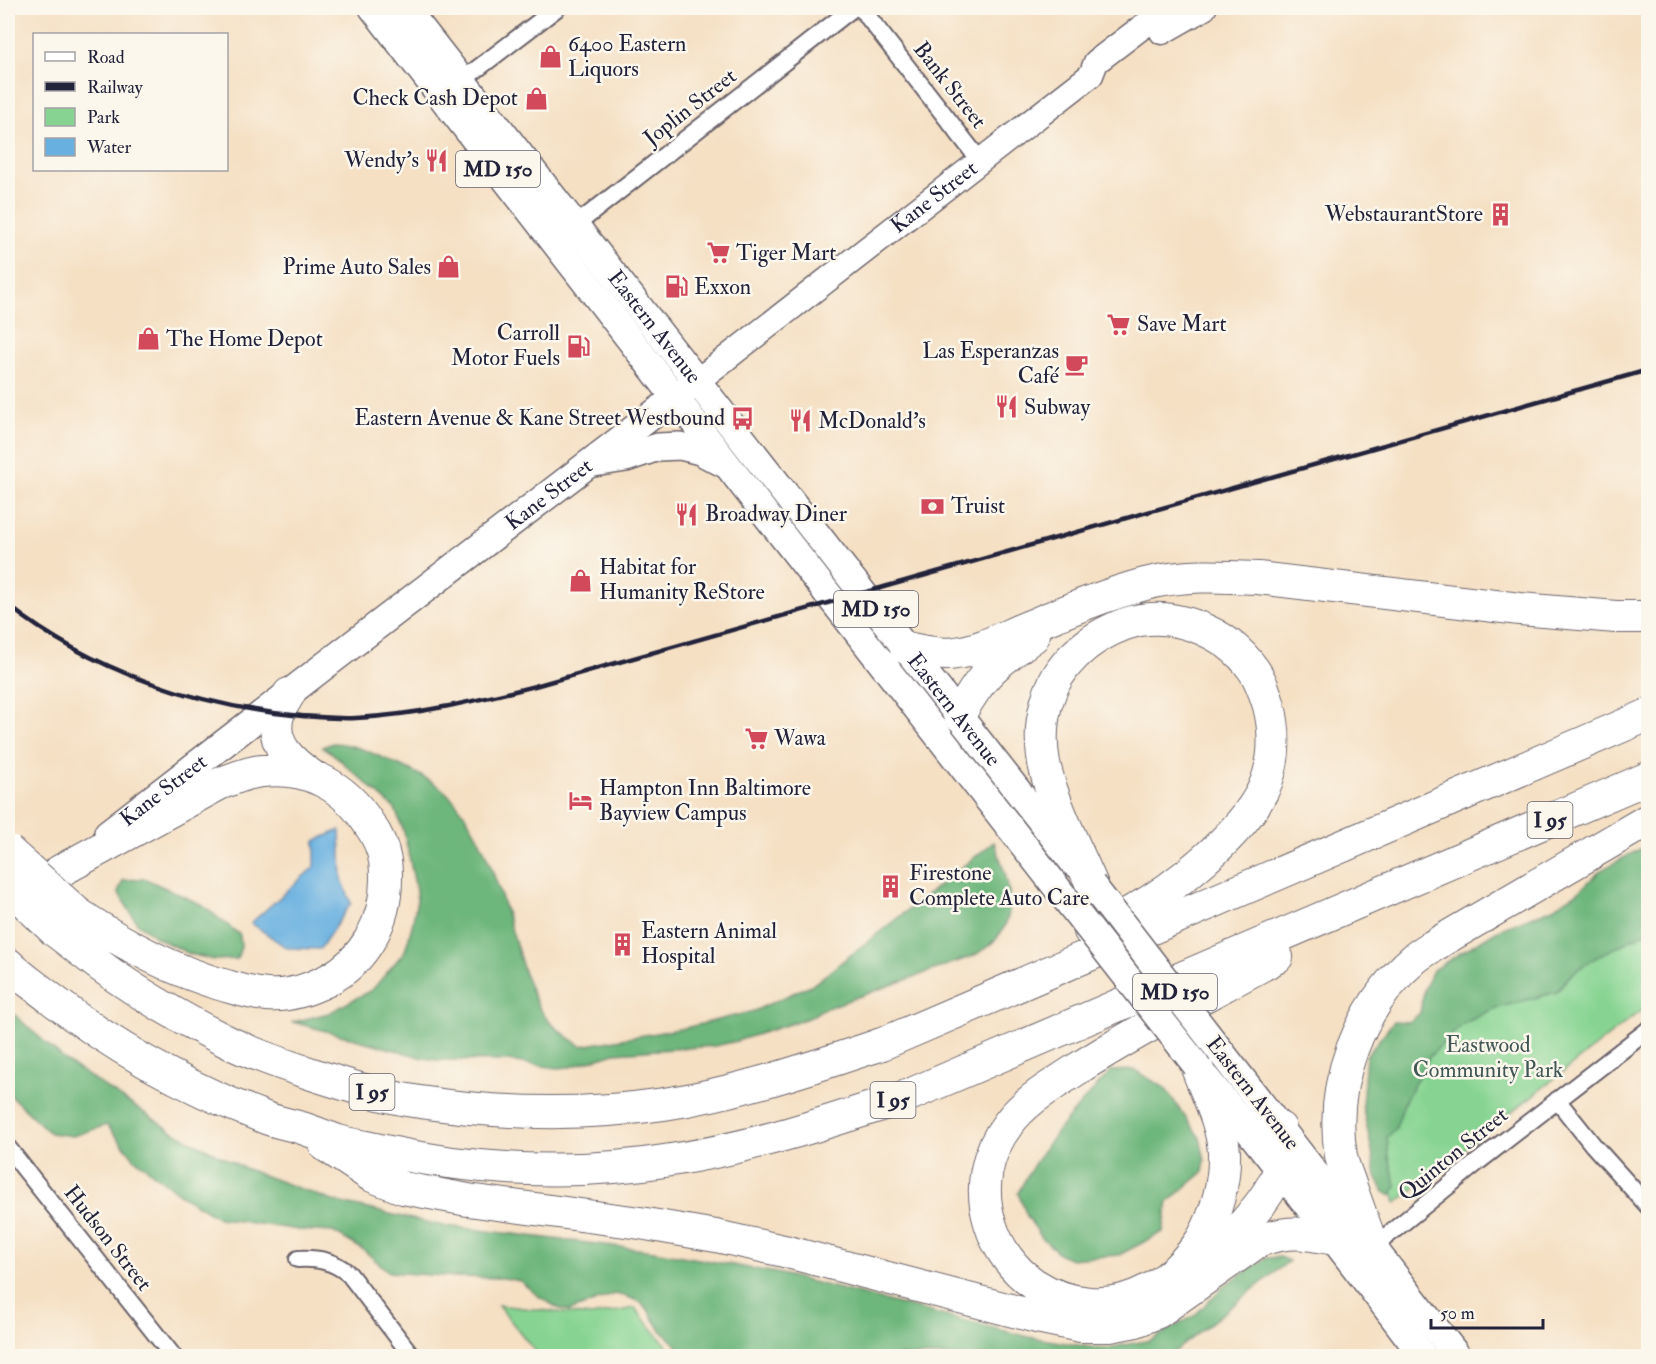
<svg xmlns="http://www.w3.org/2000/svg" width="1656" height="1364" viewBox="0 0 1656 1364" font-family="'IM FELL Double Pica',serif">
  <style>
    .green { fill: #87d492; stroke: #547b66; stroke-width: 1.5 }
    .forest { fill: #6db67c; stroke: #486c5c; stroke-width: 1.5 }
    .water { fill: #68b0e0; stroke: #45698e; stroke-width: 1.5 }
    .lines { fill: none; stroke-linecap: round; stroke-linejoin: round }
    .street-casing { stroke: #6c646b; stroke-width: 20 }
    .secondary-casing { stroke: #6c646b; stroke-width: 27 }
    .primary-casing { stroke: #6c646b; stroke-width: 30 }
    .highway-casing { stroke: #6c646b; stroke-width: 34 }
    .street { stroke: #fff; stroke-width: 16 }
    .secondary { stroke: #fff; stroke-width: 24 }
    .primary { stroke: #fff; stroke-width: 27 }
    .highway { stroke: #fff; stroke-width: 32 }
    .rail { stroke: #22223b; stroke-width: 4.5 }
    .primary-bridge-casing { stroke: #6c646b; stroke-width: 30; stroke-linecap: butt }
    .highway-bridge-casing { stroke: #6c646b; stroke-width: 34; stroke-linecap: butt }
    .primary-bridge { stroke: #fff; stroke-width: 27 }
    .highway-bridge { stroke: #fff; stroke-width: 32 }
    .labels { text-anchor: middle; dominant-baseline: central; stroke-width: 5; stroke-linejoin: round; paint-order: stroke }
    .shield { fill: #fbf7ec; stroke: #636270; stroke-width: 1.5 }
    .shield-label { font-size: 21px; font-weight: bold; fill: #22223b }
    .poi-label { font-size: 22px; fill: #22223b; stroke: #fbf7ec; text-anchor: start }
    .street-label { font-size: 22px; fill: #22223b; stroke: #fbf7ec }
    .park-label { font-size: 22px; fill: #405755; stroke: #fbf7ec }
  </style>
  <rect width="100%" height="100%" fill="#fbf7ec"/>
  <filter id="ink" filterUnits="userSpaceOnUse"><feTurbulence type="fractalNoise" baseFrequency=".0167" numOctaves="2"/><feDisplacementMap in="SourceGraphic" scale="12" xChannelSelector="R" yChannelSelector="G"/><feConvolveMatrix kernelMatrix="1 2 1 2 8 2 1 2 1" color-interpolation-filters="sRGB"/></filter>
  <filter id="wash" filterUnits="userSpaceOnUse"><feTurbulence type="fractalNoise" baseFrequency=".008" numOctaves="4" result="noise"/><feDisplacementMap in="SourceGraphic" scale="24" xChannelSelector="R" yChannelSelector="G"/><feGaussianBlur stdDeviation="1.35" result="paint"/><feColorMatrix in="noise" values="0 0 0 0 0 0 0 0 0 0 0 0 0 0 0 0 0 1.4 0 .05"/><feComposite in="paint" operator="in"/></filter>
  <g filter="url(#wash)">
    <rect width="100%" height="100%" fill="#f5e0c4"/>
    <path class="green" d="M1648 896V1005L1396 1203 1382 1148 1418 1045Z
      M498 1305 591 1316 635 1308 675 1356H539Z"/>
    <path class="forest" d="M333 743C356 744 376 755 397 764 413 771 427 778 441 788 484 823 502 900 518 951 524 973 531 995 543 1014 550 1026 570 1038 581 1046L685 1028 754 1011 815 983 994 842C1011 887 1026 928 973 956L821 1010 811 1017 737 1041 715 1046 615 1053 570 1067 557 1068 509 1061 436 1060 424 1058 293 1022 329 1013 373 989 405 951 412 926 417 900 415 885 404 832 395 809 332 753 322 747Z
      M1640 849 1648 855V931C1617 949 1577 960 1557 992L1493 1009 1463 1024 1429 1057 1405 1101 1395 1130 1387 1137 1389 1157 1396 1186 1391 1196 1384 1192 1376 1177 1371 1146 1362 1105 1366 1056 1394 1021 1409 1022 1420 1013 1424 990 1433 970 1496 931 1553 908 1577 893 1601 870Z
      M146 879 202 905 240 935 241 947 237 959 214 960 190 954 157 938 137 923 118 892 123 880Z
      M8 1009 67 1062 172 1131 244 1168 333 1201 438 1225 654 1251 777 1273 1029 1337 1102 1349 1151 1340 1194 1316 1226 1284 1267 1258 1279 1257 1289 1261 1169 1356H680L677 1346 660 1329 648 1310 640 1302 628 1297 615 1294 570 1311 558 1308 538 1296 520 1281 504 1278 457 1277 389 1272 362 1249 333 1232 299 1230 219 1218 179 1194 134 1158 107 1125 73 1136 50 1133 14 1099 8 1091Z
      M1134 1070 1165 1088 1200 1138 1205 1161 1203 1172 1168 1202 1163 1232 1119 1255 1071 1259 1060 1254 1042 1238 1027 1216 1018 1193C1040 1147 1076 1108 1111 1071Z"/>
    <path class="water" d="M340 830 342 879 351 903 320 949 287 948 251 923 315 866V841Z"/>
  </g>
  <g filter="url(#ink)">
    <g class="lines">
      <defs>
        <path id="street" d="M861 8 981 162
          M456 85 557 8
          M568 231 853 8
          M1557 1100 1593 1145 1648 1206
          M8 1148 173 1356
          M1373 1247 1479 1161 1648 1030
          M298 1259C318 1258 334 1261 349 1274L412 1356"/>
        <g id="secondary">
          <path d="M1162 32 1204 8"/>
          <path id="s1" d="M697 381 1091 75 1096 62 1142 27 1175 8"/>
        </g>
        <g id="primary">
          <path d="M373 8 774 525 1065 898"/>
          <path id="s2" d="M405 8 1074 863"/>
          <path d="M594 463 626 458 658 447 680 446 700 451 723 463"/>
          <path id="s3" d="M108 833 323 667 689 387"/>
          <path d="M1221 1052 1457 1356"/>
          <path d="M1206 1078C1281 1169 1352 1262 1423 1356"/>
        </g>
        <path id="highway" d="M906 648C922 651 940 656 956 653 980 650 1003 637 1025 628 1064 612 1104 595 1145 584 1182 574 1220 576 1258 578L1520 609 1616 617H1648
          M289 694C285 700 281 707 278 715 270 743 291 762 312 776
          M959 715C969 699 978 682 992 669 1004 657 1019 647 1033 637
          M60 871 219 784C233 779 247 772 262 771 308 766 345 786 369 824 377 835 383 848 385 861 386 867 386 874 386 879 386 921 365 960 328 980 310 989 288 997 267 995 252 994 237 989 223 985 170 970 123 944 77 913
          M55 931C71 943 86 955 102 967 139 994 181 1018 222 1039 251 1054 284 1065 315 1075 349 1086 384 1097 420 1102 500 1114 583 1116 664 1104 738 1093 810 1068 882 1044L1648 715
          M1090 931C1104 924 1118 919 1131 912 1175 888 1241 835 1263 790 1275 764 1276 734 1269 706 1265 693 1261 680 1253 669 1226 631 1170 608 1125 624 1106 631 1089 641 1075 655 1046 682 1037 724 1044 763 1052 802 1076 848 1092 885
          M8 964C20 976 35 986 49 997 113 1047 185 1087 261 1116 274 1122 289 1124 302 1128 314 1132 326 1137 338 1141 352 1145 367 1147 380 1150 475 1171 575 1176 671 1160 750 1148 826 1123 902 1098L1648 778
          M1196 1065C1206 1093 1222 1122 1224 1152 1225 1181 1217 1213 1202 1239 1195 1250 1185 1261 1176 1270 1167 1278 1157 1286 1146 1291 1111 1310 1067 1306 1034 1284 1013 1270 997 1247 990 1223 979 1188 986 1153 1008 1124 1024 1102 1048 1088 1071 1073 1137 1030 1208 995 1277 957
          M325 1145 370 1175 403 1188 468 1200 640 1223 716 1236 784 1251 1037 1317 1081 1326H1110L1136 1321 1158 1312 1260 1240C1291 1230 1304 1233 1335 1239
          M1373 1247C1365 1227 1358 1207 1351 1187 1348 1177 1343 1167 1341 1156 1329 1084 1359 1007 1414 959 1422 952 1432 947 1441 941L1648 820
          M1213 1258C1237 1230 1282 1190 1283 1151 1283 1143 1281 1135 1280 1128"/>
      </defs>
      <use href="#street" class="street-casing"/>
      <use href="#secondary" class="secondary-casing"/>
      <use href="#primary" class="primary-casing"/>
      <use href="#highway" class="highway-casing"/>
      <use href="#street" class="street"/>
      <use href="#secondary" class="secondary"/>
      <use href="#primary" class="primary"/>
      <use href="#highway" class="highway"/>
      <path class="rail" d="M8 605C90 670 198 707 302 716 319 717 338 719 356 718 417 715 476 701 535 686L1648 370"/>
      <defs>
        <path id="primary-bridge" d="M1092 885 1221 1052
          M1065 898 1196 1065"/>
        <path id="highway-bridge" d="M8 851 77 913
          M8 886 55 931"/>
      </defs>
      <use href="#primary-bridge" class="primary-bridge-casing"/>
      <use href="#highway-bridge" class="highway-bridge-casing"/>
      <use href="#primary-bridge" class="primary-bridge"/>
      <use href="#highway-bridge" class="highway-bridge"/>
    </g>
  </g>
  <defs>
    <symbol id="shop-bare" viewBox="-9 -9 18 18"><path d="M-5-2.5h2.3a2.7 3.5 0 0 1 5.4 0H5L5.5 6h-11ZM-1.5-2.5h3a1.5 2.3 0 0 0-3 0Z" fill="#d1495b" stroke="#fbf7ec" stroke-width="2.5" paint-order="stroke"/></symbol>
    <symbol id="restaurant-bare" viewBox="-9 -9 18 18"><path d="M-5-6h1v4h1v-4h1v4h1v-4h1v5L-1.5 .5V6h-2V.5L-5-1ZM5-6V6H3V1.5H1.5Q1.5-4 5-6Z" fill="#d1495b" stroke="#fbf7ec" stroke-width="2.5" paint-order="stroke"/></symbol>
    <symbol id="building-bare" viewBox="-9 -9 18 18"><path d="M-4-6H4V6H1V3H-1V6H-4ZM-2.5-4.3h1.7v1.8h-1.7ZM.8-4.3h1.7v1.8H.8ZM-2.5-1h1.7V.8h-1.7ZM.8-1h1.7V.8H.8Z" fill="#d1495b" stroke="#fbf7ec" stroke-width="2.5" paint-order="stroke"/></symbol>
    <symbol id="supermarket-bare" viewBox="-9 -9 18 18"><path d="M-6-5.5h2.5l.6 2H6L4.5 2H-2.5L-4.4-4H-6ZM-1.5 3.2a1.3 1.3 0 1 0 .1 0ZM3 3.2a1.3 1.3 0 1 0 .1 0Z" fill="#d1495b" stroke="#fbf7ec" stroke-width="2.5" paint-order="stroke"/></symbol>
    <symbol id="fuel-bare" viewBox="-9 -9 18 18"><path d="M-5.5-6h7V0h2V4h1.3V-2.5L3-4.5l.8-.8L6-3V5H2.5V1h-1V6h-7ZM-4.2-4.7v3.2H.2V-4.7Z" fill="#d1495b" stroke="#fbf7ec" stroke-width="2.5" paint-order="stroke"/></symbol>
    <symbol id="cafe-bare" viewBox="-9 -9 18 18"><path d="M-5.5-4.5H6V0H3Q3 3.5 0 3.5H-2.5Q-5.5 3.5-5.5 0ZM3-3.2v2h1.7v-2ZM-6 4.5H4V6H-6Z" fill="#d1495b" stroke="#fbf7ec" stroke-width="2.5" paint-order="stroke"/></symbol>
    <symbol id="bus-bare" viewBox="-9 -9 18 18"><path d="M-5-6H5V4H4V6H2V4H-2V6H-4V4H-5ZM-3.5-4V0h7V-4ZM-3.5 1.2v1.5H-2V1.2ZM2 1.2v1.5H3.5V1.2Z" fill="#d1495b" stroke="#fbf7ec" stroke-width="2.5" paint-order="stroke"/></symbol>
    <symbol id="bank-bare" viewBox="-9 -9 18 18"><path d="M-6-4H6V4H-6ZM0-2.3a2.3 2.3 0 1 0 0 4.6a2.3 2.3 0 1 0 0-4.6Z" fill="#d1495b" stroke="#fbf7ec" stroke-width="2.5" paint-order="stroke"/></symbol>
    <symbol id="hotel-bare" viewBox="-9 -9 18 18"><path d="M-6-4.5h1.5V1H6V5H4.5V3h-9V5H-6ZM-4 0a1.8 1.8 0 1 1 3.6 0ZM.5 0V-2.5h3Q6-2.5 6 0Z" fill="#d1495b" stroke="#fbf7ec" stroke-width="2.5" paint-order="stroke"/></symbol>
  </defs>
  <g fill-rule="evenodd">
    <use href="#shop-bare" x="534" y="40" width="33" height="33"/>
    <use href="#shop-bare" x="520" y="82" width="33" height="33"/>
    <use href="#restaurant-bare" x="420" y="144" width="33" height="33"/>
    <use href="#building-bare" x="1484" y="198" width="33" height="33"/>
    <use href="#supermarket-bare" x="702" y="236" width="33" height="33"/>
    <use href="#shop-bare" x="432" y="250" width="33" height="33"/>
    <use href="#fuel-bare" x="660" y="270" width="33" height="33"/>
    <use href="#supermarket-bare" x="1102" y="308" width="33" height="33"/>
    <use href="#shop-bare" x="132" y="322" width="33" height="33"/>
    <use href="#fuel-bare" x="562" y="330" width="33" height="33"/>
    <use href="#cafe-bare" x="1060" y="348" width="33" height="33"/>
    <use href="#restaurant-bare" x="990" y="390" width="33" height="33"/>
    <use href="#bus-bare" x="726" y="402" width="33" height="33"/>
    <use href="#restaurant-bare" x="784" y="404" width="33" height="33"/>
    <use href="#bank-bare" x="916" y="490" width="33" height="33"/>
    <use href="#restaurant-bare" x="670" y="498" width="33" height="33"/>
    <use href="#shop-bare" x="564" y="564" width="33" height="33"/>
    <use href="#supermarket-bare" x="740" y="722" width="33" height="33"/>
    <use href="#hotel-bare" x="564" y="784" width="33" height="33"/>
    <use href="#building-bare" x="874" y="870" width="33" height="33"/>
    <use href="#building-bare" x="606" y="928" width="33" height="33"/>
  </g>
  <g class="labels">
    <g class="shield">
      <rect x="456" y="151" width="84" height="36" rx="4.5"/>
      <rect x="834" y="591" width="84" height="36" rx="4.5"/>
      <rect x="1527.5" y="802" width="45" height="36" rx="4.5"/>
      <rect x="1133" y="974" width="84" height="36" rx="4.5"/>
      <rect x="349.5" y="1074" width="45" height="36" rx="4.5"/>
      <rect x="870.5" y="1082" width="45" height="36" rx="4.5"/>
    </g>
    <g class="shield-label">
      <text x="498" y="169">MD 150</text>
      <text x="876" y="609">MD 150</text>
      <text x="1550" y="820">I 95</text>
      <text x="1175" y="992">MD 150</text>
      <text x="372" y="1092">I 95</text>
      <text x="893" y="1100">I 95</text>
    </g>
    <g class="poi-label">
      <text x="568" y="44">6400 Eastern<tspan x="568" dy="25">Liquors</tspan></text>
      <text x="518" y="98" text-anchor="end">Check Cash Depot</text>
      <text x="419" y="160" text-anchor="end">Wendy's</text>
      <text x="1483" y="214" text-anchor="end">WebstaurantStore</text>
      <text x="736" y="253">Tiger Mart</text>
      <text x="431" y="267" text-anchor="end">Prime Auto Sales</text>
      <text x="694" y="287">Exxon</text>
      <text x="1137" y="324">Save Mart</text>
      <text x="560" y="333" text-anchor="end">Carroll<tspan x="560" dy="25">Motor Fuels</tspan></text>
      <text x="166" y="339">The Home Depot</text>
      <text x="1059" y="351" text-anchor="end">Las Esperanzas<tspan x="1059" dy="25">Café</tspan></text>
      <text x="1024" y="407">Subway</text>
      <text x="725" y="418" text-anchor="end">Eastern Avenue &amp; Kane Street Westbound</text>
      <text x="818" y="421">McDonald's</text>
      <text x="951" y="506">Truist</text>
      <text x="705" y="514">Broadway Diner</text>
      <text x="599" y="567">Habitat for<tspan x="599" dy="25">Humanity ReStore</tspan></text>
      <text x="774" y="738">Wawa</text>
      <text x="599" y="788">Hampton Inn Baltimore<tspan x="599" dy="25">Bayview Campus</tspan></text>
      <text x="909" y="873">Firestone<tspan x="909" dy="25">Complete Auto Care</tspan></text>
      <text x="641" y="931">Eastern Animal<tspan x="641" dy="25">Hospital</tspan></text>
    </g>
    <g class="street-label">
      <text transform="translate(950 85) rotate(52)">Bank Street</text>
      <text transform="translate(690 107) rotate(-38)">Joplin Street</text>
      <text stroke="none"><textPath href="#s1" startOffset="300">Kane Street</textPath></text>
      <text stroke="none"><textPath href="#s2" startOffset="405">Eastern Avenue</textPath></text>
      <text stroke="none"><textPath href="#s3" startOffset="556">Kane Street</textPath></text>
      <text stroke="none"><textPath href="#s2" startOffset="891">Eastern Avenue</textPath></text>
      <text stroke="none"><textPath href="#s3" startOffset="70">Kane Street</textPath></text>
      <text transform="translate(1253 1093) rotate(52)">Eastern Avenue</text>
      <text transform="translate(1453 1154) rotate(-39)">Quinton Street</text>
      <text transform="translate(108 1238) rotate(52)">Hudson Street</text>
    </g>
    <g class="park-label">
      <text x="1488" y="1045">Eastwood<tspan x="1488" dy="25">Community Park</tspan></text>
    </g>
  </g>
  <rect width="1656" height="1364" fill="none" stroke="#fbf7ec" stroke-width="30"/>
  <rect x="33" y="33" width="195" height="138" fill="#fbf7ec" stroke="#a4a2a5" stroke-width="1.5"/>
  <rect x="45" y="52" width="30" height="9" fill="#ffffff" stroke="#a4a2a5" stroke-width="1.5"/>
  <text x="87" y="63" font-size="18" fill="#22223b">Road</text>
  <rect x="45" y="82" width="30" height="9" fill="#22223b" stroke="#a4a2a5" stroke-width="1.5"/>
  <text x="87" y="93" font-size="18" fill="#22223b">Railway</text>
  <rect x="45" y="108" width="30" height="18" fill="#87d492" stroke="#a4a2a5" stroke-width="1.5"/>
  <text x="87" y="123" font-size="18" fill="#22223b">Park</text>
  <rect x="45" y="138" width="30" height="18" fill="#68b0e0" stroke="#a4a2a5" stroke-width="1.5"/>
  <text x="87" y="153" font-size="18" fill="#22223b">Water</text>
  <path d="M1431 1319v9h112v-9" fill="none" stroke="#22223b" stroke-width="3"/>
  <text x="1440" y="1319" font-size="18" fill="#22223b" stroke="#fbf7ec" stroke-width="4.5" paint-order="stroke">50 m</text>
</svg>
